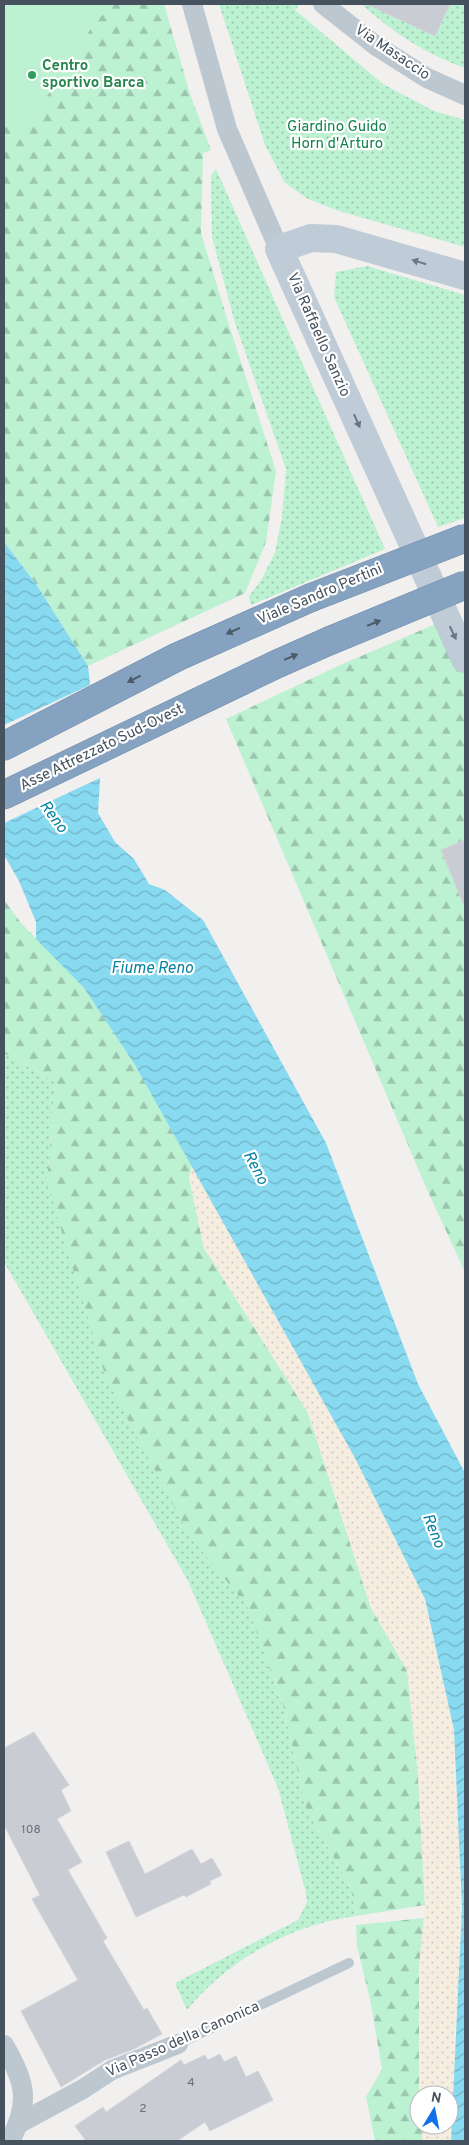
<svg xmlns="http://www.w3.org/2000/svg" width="469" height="2145" viewBox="0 0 469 2145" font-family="Overpass,sans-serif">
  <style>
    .green { fill: url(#green-dots) }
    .forest { fill: url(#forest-firs) }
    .sand { fill: url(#sand-dots) }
    .pitch { fill: #bcf1d1 }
    .water { fill: url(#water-waves) }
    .pier { fill: #f2efef }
    .building { fill: #c9ccd2; stroke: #d3d5db }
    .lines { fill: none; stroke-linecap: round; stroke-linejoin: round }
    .highway-casing { stroke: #708dac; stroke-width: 29 }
    .lane { stroke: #bcc7cf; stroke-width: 10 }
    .street { stroke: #bcc7cf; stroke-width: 20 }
    .secondary { stroke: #bfcbd7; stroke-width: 28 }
    .highway { stroke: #85a2c0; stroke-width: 28 }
    .highway-bridge-casing { stroke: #708dac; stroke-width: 29; stroke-linecap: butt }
    .highway-bridge { stroke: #85a2c0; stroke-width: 28 }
    .oneway { fill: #6a7782 }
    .oneway2 { fill: #4c5b68 }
    .leisure-dot { fill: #2e9e5b; stroke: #fff; stroke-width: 2 }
    .labels { text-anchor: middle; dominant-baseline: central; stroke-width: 4.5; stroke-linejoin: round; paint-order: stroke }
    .number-label { font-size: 12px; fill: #67717b }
    .street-label { font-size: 15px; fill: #46535e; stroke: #fff }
    .leisure-label { font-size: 15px; font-weight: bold; fill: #27864d; stroke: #fff; text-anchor: start }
    .park-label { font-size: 15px; fill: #13834b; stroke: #fff }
    .water-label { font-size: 16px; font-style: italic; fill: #0781a1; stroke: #fff }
  </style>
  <defs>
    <pattern id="green-dots" width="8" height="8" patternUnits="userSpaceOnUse" patternTransform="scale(1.25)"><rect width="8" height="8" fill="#bcf1d1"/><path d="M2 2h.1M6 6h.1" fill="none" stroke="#9bc6ad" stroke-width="1.8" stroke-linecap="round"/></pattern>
    <pattern id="forest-firs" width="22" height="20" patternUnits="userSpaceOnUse" patternTransform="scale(1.25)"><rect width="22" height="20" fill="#bcf1d1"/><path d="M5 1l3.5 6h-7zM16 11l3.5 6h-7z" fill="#9bc6ad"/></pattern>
    <pattern id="sand-dots" width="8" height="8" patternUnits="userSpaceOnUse" patternTransform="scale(1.25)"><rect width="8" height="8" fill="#f4ede0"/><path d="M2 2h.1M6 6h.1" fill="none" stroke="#d3cdc3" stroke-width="1.8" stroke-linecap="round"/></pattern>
    <pattern id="water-waves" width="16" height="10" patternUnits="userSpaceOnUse" patternTransform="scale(1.25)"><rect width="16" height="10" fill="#88daf0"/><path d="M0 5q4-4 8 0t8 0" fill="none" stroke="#71b3c6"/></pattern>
  </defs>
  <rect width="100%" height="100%" fill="#f2efef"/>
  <path class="green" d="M219 4H300L295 10 383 84 434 111 465 120V247L339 211 308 199 285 183 265 145Z
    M361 4H465V68C422 52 396 34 361 4Z
    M216 169 385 549 251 605 249 596 262 579 275 552 282 517 286 469 235 323 212 237 211 176Z
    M367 266 465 295V518L438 527 334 297 336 272Z
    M4 1053 55 1082 47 1183 189 1535 247 1605 283 1705 306 1809 351 1888 356 1916C290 1925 229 1959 187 2010L175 1983 298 1920 307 1902 306 1893 278 1788 188 1581 4 1262Z"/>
  <path class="forest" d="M111 4H164L190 94 211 150 203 153 201 233 229 325 276 471 266 542 245 593 88 666 36 584 4 542V126H25L89 31Z
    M447 619 465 658V1272L425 1185 226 719 338 666Z
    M4 900 21 923 84 988 135 1065 192 1166 189 1177 204 1248 308 1413 371 1608 408 1671 418 1774 425 1905 356 1916 351 1888 306 1809 283 1705 247 1606 189 1535 106 1378 47 1183 55 1082 4 1053Z
    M424 1918 419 1967V2125H421L423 2141H375L366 2097 382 2069 371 2004 357 1946 356 1925Z"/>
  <path class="sand" d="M192 1166 356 1460 408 1530 454 1730 462 1907 451 2141H423L421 2125H449V2095H419V1967L425 1905 418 1774 407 1671 371 1608 308 1413 204 1248 189 1177Z"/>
  <path class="pitch" d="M4 4H111L89 31 33 118 25 126H4Z"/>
  <path class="water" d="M4 542 36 584 88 666 100 778 98 813 115 842 134 859 149 884 165 890 203 920 326 1143 418 1384 465 1473V2141H451L462 1907 454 1730 425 1599 356 1460 135 1065 84 988 36 939V922L19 881 4 855Z"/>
  <path class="pier" d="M92 684 102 777 4 823V725Z"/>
  <path class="building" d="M366 4H450L435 36Z
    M465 840V908L441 850Z
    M34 1732 69 1785 61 1790 71 1811 57 1819 82 1862 68 1870 107 1938 103 1941 144 2010 147 2008 162 2034 134 2049 105 2060 61 2087 21 2011 78 1980 32 1899 40 1895 4 1825V1748Z
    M129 1841 145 1874 192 1849 201 1864 212 1858 222 1875 210 1881 211 1884 186 1897 184 1895 136 1917 106 1852Z
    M220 2054 224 2062 236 2056 246 2077 258 2071 273 2100 210 2131 205 2122 177 2141H86L75 2126 103 2107 106 2112 181 2060 184 2065 205 2055 208 2060Z"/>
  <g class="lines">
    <defs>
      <path id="highway" d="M4 746 177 657 310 598
        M4 795 277 664 329 641"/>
    </defs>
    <use href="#highway" class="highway-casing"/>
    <path class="lane" d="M178 2044 349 1963"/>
    <path class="street" d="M192 4 227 129 279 249
      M323 4 375 45 427 78 465 95
      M4 2045C25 2082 31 2101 10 2141
      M20 2123 83 2089 112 2070 178 2044"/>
    <path class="secondary" d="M465 276 336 239 311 238 279 249 465 659"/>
    <use href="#highway" class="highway"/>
    <defs>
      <path id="highway-bridge" d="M310 598 465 538
        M329 641 465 585"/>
    </defs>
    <use href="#highway-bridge" class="highway-bridge-casing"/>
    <use href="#highway-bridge" class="highway-bridge"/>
  </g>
  <defs><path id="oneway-solid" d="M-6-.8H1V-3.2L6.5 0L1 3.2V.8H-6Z" transform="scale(1.25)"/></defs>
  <g class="oneway">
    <use href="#oneway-solid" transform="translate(419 262) rotate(-163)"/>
    <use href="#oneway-solid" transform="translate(357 421) rotate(66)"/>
    <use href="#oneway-solid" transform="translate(453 633) rotate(65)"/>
  </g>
  <g class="oneway2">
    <use href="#oneway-solid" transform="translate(374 623) rotate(-22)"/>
    <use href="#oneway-solid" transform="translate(233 631) rotate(156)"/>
    <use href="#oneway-solid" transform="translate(291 657) rotate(-23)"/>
    <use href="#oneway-solid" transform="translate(134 679) rotate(153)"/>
  </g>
  <circle class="leisure-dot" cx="32" cy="75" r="5"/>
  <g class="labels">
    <g class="number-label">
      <text x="31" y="1830">108</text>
      <text x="191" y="2083">4</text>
      <text x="143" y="2109">2</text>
    </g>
    <g class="street-label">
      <text transform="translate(392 53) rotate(34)">Via Masaccio</text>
      <text transform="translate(318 335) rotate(66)">Via Raffaello Sanzio</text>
      <text transform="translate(320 595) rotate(-23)">Viale Sandro Pertini</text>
      <text transform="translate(102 748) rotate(-26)">Asse Attrezzato Sud-Ovest</text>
      <text transform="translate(183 2040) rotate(-24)">Via Passo della Canonica</text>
    </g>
    <g class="leisure-label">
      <text x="42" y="66">Centro<tspan x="42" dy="17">sportivo Barca</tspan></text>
    </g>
    <g class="park-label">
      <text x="337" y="127">Giardino Guido<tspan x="337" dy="17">Horn d'Arturo</tspan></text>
    </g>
    <g class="water-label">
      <text transform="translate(53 817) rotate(54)">Reno</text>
      <text x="152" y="969">Fiume Reno</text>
      <text transform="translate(255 1168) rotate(62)">Reno</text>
      <text transform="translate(433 1531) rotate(68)">Reno</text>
    </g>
  </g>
  <rect width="469" height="2145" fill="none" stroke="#46535e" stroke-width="10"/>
  <g transform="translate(434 2110) rotate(10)"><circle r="24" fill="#ffffff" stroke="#b5babf"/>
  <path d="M0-4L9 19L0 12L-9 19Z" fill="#1270ea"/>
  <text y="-8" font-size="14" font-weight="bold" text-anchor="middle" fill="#46535e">N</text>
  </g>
</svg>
